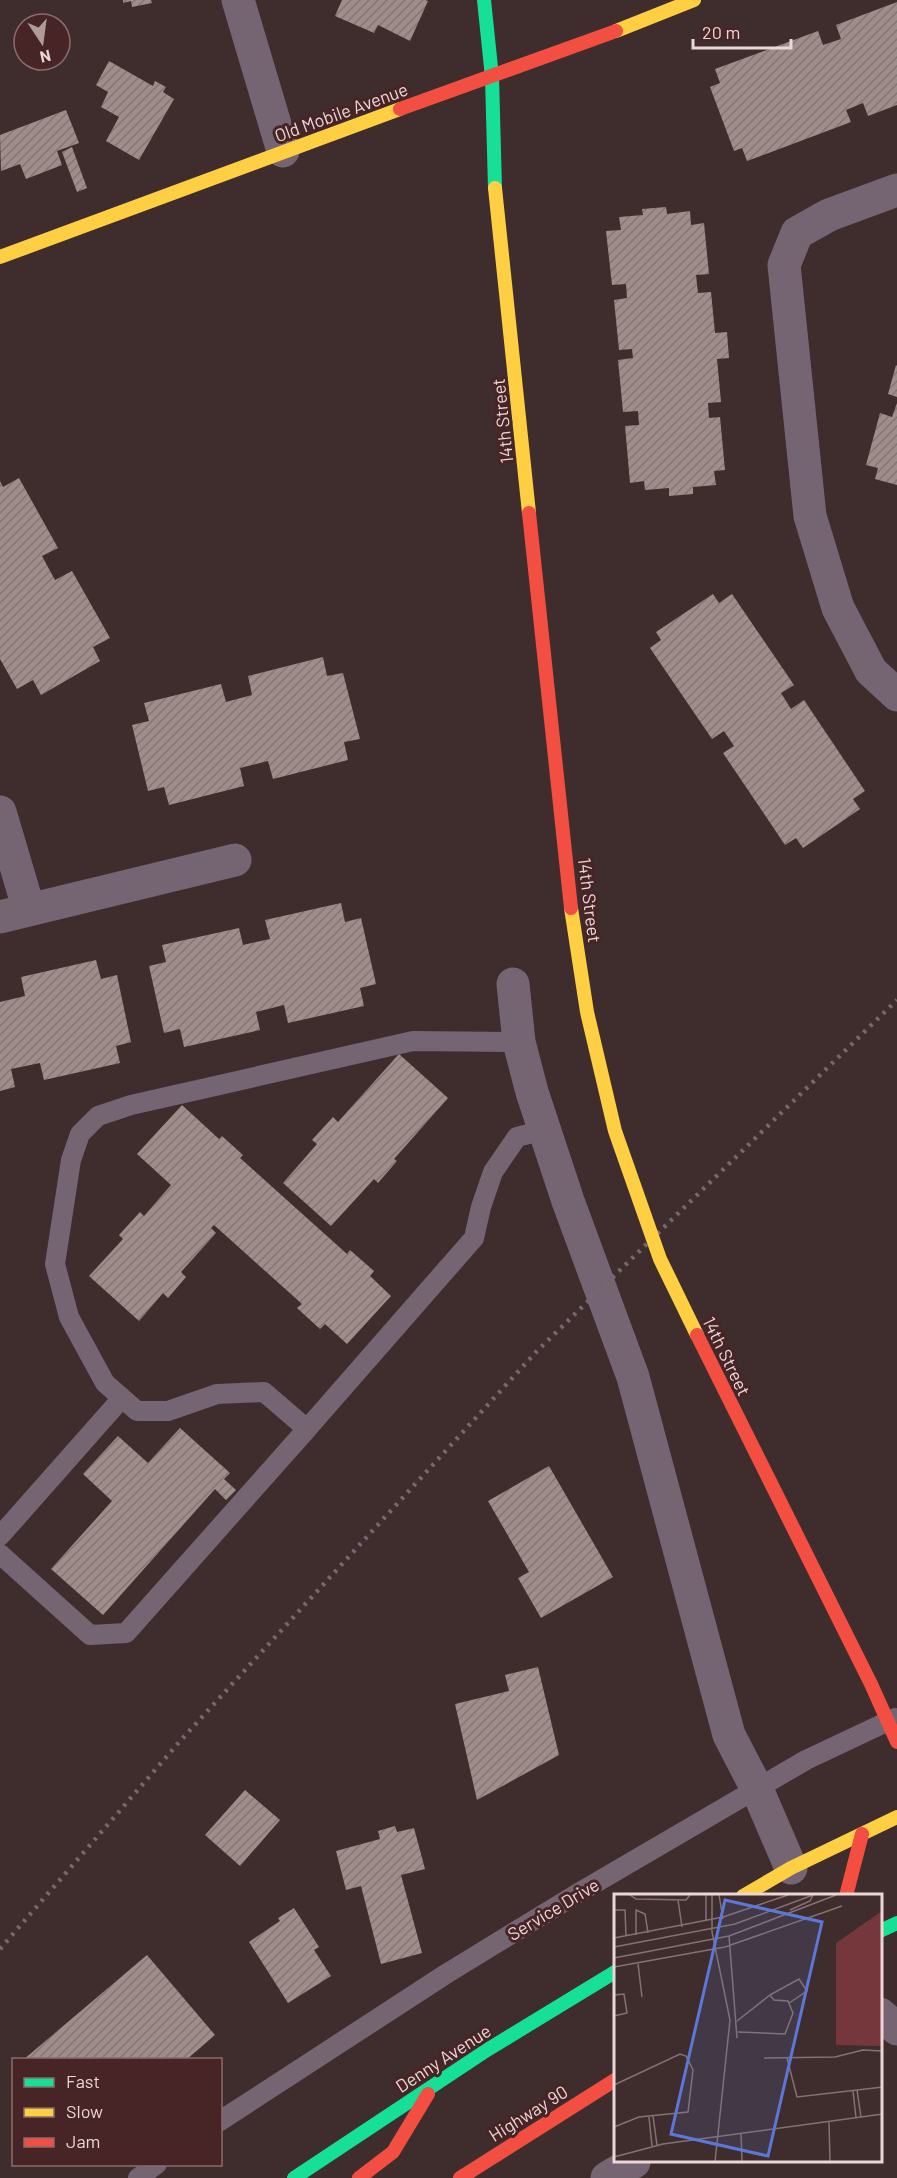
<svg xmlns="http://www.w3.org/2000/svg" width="897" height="2178" viewBox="0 0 897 2178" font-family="Barlow,sans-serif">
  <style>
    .building { fill: url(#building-hatch) }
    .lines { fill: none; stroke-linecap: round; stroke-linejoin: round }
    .lane { stroke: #756573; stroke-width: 20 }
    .street { stroke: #756573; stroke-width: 33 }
    .fast { stroke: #16e098; stroke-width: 14 }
    .slow { stroke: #ffcf43; stroke-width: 14 }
    .jam { stroke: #f24e42; stroke-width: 14 }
    .rail { stroke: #75686f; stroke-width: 4.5; stroke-dasharray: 3 6; stroke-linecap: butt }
    .slow-bridge { stroke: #ffcf43; stroke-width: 14 }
    .jam-bridge { stroke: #f24e42; stroke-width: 14 }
    .labels { text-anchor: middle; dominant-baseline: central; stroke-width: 6; stroke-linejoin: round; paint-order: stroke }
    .street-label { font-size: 18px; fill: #edd6d6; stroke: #472526 }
    .inset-road { fill: none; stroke: #857171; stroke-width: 1.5 }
    .view { fill: #5b77d7; fill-opacity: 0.15; stroke: #5b77d7; stroke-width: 3 }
    .inset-edge { fill: none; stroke: #edd6d6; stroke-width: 3 }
  </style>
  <defs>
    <pattern id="building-hatch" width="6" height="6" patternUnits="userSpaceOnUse" patternTransform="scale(1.5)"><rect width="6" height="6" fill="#9e8d8a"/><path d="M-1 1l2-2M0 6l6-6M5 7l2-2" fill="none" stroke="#847674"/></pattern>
  </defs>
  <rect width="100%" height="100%" fill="#3f2d2d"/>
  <path class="building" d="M123 0H151L152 3 132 7 131 1 123 3Z
    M342 0H425L428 1 410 41 378 25 374 33 335 16Z
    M897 2V105L868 116 863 103 846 110 851 122 747 161 742 148 734 151 710 87 720 83 715 69 818 31 823 45 841 39 836 25Z
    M109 61 153 86 155 81 166 87 163 92 174 99 139 160 106 141 119 117 101 107 108 92 96 85Z
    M66 110 79 143 57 151 62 165 26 179 20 164 1 171 0 135Z
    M72 147 87 188 77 192 62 152Z
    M666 207 667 214 690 211 691 225 704 223 709 274 696 275 698 293 711 292 715 333 727 332 729 358 717 359 721 402 708 403 709 418 720 417 725 470 714 471 716 485 693 487V494L669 496V488L645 490 644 481 630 483 625 426 639 425 638 411 623 412 618 360 633 358 632 349 619 350 614 300 627 298 626 284 612 285 606 231 621 230 619 217 643 215 642 209Z
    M896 365 897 366V397L888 394Z
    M897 403V485L875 479 878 468 866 465 880 413 892 417Z
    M19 478 58 548 42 556 55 580 72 571 110 638 93 647 100 661 41 695 33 680 17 689 0 659V481L3 487Z
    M713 594 719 603 732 594 794 685 781 693 791 709 804 700 865 791 853 799 860 809 803 848 796 838 785 845 723 753 734 746 724 731 712 739 650 648 661 640 656 632Z
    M323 657 327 676 343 673 360 739 344 742 348 760 273 779 268 761 240 768 244 786 169 805 164 787 148 791 132 725 149 721 144 703 221 684 226 702 252 695 248 676Z
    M341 903 345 922 361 918 376 984 360 988 364 1006 288 1023 284 1005 256 1012 260 1030 184 1047 180 1029 164 1033 149 966 166 962 162 945 239 928 243 945 270 939 265 920Z
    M96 960 101 979 117 975 131 1042 116 1046 120 1063 44 1080 40 1063 11 1069 15 1087 0 1091V1002L25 996 21 977Z
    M399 1054 448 1098 394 1159 397 1161 378 1183 374 1179 331 1226 283 1183 317 1144 312 1140 333 1117 338 1122Z
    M182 1105 219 1139 222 1136 243 1155 240 1158 347 1254 350 1250 374 1271 370 1276 391 1296 347 1344 325 1324 320 1329 297 1308 302 1304 214 1225 211 1228 216 1233 181 1272 186 1277 168 1298 163 1293 139 1321 89 1276 123 1239 119 1235 140 1212 144 1216 171 1185 137 1154Z
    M180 1428 230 1473 224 1479 236 1490 226 1500 215 1489 103 1615 51 1569 112 1501 83 1474 118 1436 148 1463Z
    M549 1466 613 1577 541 1618 518 1578 529 1572 488 1501Z
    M538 1667 559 1755 477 1800 455 1704 509 1691 505 1675Z
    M245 1790 280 1820 240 1866 205 1835Z
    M395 1826 397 1832 414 1828 425 1869 401 1875 422 1953 381 1964 361 1886 346 1890 336 1851 380 1839 378 1831Z
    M294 1908 319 1947 314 1950 331 1976 288 2003 249 1942 280 1921 278 1918Z
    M147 1955 215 2035 186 2060H23Z"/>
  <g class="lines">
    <path class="lane" d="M519 1042 413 1041 131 1105 98 1116 80 1134 71 1160 55 1264 69 1317 105 1383 137 1411H168L217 1394 264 1392 307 1429 474 1238 481 1207 493 1172 517 1137 544 1130
      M0 1536 122 1398
      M0 1554 90 1635 126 1633 307 1429
      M220 2121 446 1974 580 1892 806 1760 895 1718
      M138 2178 157 2164"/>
    <path class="street" d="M238 0 283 151
      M897 190 829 215 797 233 784 265 810 516 838 608 871 671 897 695
      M0 812 29 910
      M0 917 235 860
      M513 984 519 1042 532 1092 568 1201 633 1377 729 1735 757 1789 791 1868
      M880 2014 897 2029
      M607 2178 634 2162"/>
    <path class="fast" d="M484 0 492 77 495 188
      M880 1931 897 1923
      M294 2178 487 2050 615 1972"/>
    <path class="slow" d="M616 31 694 0
      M0 257 400 109
      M743 1896 791 1868 897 1817"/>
    <path class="jam" d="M400 109 616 31
      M846 1896 862 1834
      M359 2178 393 2152 428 2094
      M460 2178 615 2080"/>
    <path class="rail" d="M0 1949 181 1740 537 1351 897 1000"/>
    <path class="slow-bridge" d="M495 188 529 513
      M571 908 587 1012 615 1131 660 1259 697 1335"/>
    <path class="jam-bridge" d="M529 513 571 908
      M697 1335 871 1684 897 1742"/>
  </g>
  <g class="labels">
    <g class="street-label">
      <text transform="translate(341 112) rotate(-20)">Old Mobile Avenue</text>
      <text transform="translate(502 421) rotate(-96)">14th Street</text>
      <text transform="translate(590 900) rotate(83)">14th Street</text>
      <text transform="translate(727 1356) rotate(64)">14th Street</text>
      <text transform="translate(553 1909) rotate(-31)">Service Drive</text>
      <text transform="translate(443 2058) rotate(-33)">Denny Avenue</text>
      <text transform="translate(528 2113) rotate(-32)">Highway 90</text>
    </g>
  </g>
  <g transform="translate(614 1894)">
    <rect width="268" height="268" fill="#3f2d2d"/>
    <path d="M268 17V152L222 151V49Z" fill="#75373b"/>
    <path class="inset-road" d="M16 1 22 5 72 6 76 1M92 1V27M98 1V38L116 126 101 268M105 1 109 25M64 6 68 33M0 16H11L12 42M176 16 196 7 199 1M22 41V16L31 20 34 39M115 42 123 144M0 44 109 23 174 1M0 53 121 30 199 1M0 64 115 42 222 1M24 70 28 103M0 73 111 53 228 12M0 101 10 100 13 119 0 122M156 101 185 85 193 97 175 109M123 127 156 101 160 106 174 107 179 119 171 140 124 138M150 164 221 163 249 156 269 157M173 164 183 203 269 193M0 191 66 160 72 162 79 176 74 218 25 223 0 233M243 196 247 223M239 197 242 224M39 222 43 251M35 223 38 252M215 227 216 268M127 239 128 268M0 263 49 250 269 220"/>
    <path class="view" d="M111 6 208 28 154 262 57 240Z"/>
    <rect width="268" height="268" class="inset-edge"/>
  </g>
  <rect x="12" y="2058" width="210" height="108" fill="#472526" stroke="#896c6c" stroke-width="1.5"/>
  <rect x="24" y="2078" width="30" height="9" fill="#16e098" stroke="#896c6c" stroke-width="1.5"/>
  <text x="66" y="2088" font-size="18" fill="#edd6d6">Fast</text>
  <rect x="24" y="2108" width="30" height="9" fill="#ffcf43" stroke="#896c6c" stroke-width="1.5"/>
  <text x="66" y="2118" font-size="18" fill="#edd6d6">Slow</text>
  <rect x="24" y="2138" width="30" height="9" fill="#f24e42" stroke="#896c6c" stroke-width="1.5"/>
  <text x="66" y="2148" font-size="18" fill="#edd6d6">Jam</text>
  <g transform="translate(42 42) rotate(167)"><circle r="28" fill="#472526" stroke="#896c6c" stroke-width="1.5"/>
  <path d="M0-4.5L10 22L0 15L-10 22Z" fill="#b09b9b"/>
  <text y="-9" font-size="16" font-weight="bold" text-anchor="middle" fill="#edd6d6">N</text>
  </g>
  <path d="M693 39v9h98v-9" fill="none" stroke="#edd6d6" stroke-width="3"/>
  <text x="702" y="39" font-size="18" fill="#edd6d6" stroke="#472526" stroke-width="4.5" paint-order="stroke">20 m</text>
</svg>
